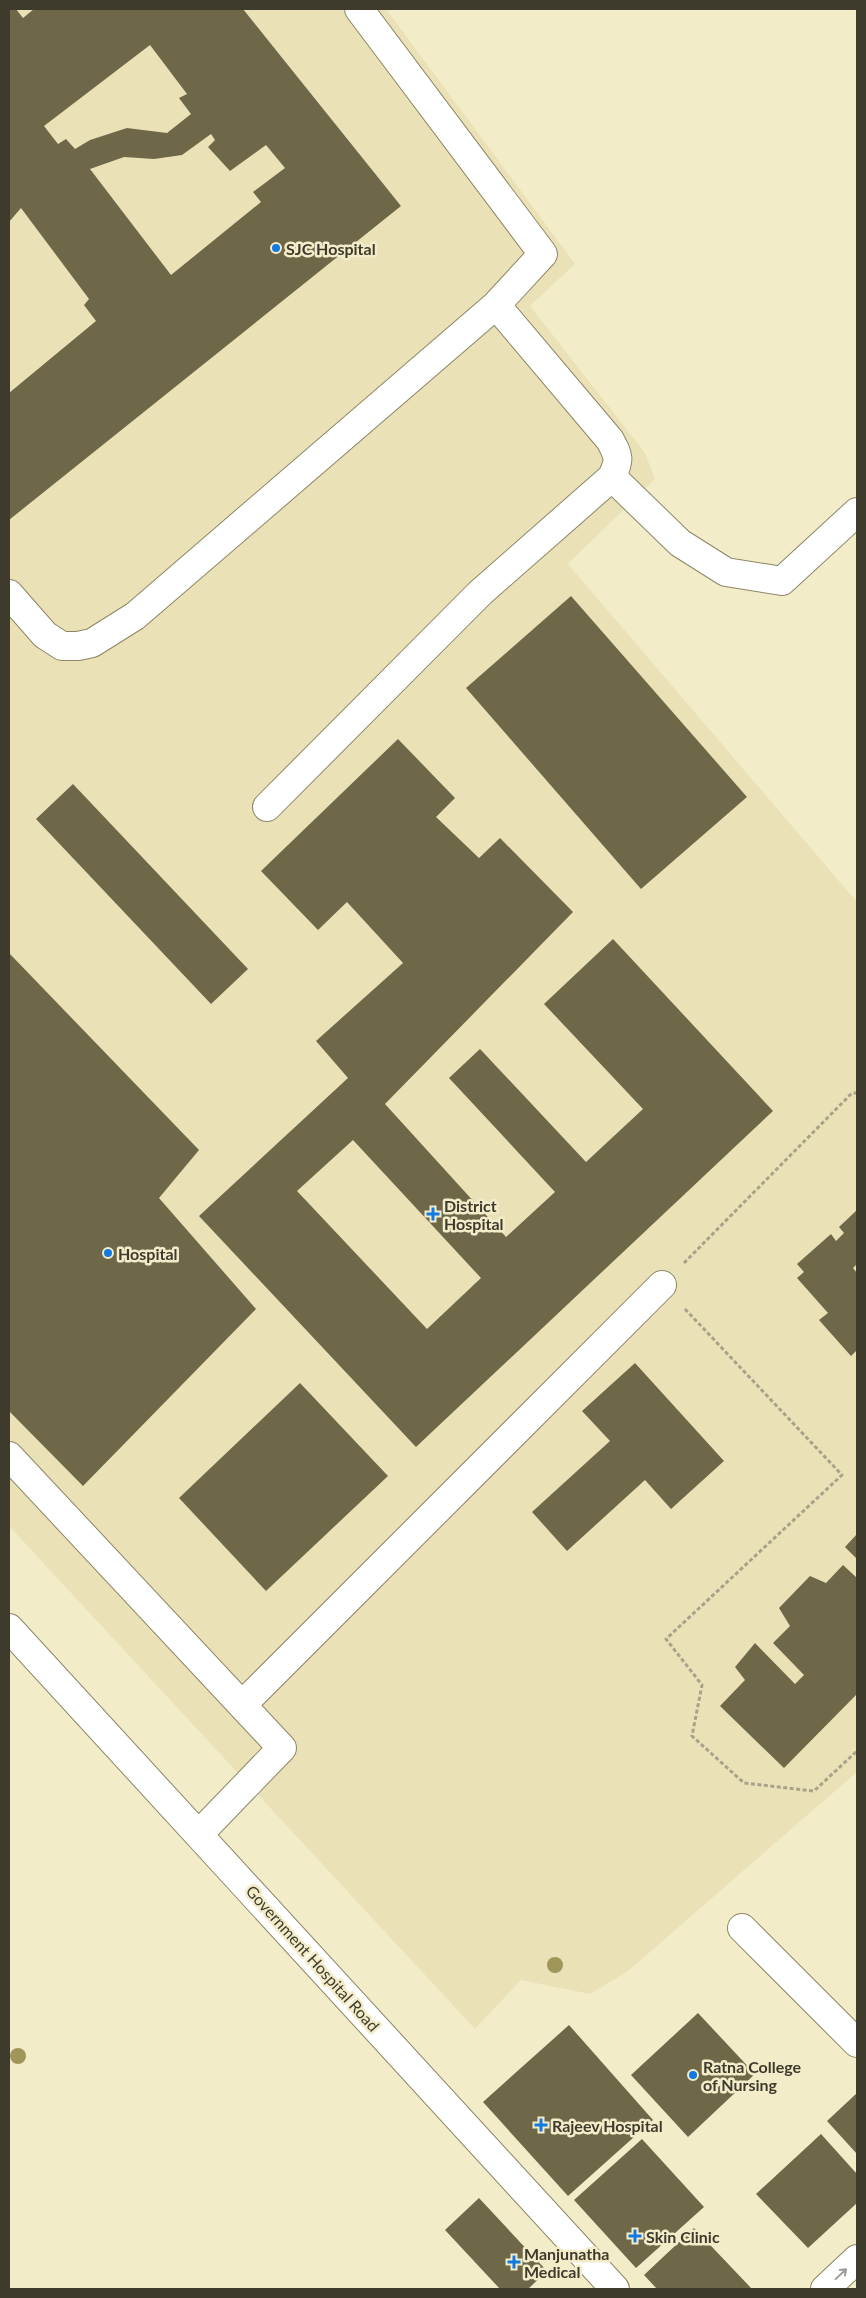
<svg xmlns="http://www.w3.org/2000/svg" width="866" height="2298" viewBox="0 0 866 2298" font-family="Lato,sans-serif">
  <style>
    .built { fill: #eae1b7 }
    .building { fill: #6e6849; fill-rule: evenodd }
    .lines { fill: none; stroke-linecap: round; stroke-linejoin: round }
    .minor-casing { stroke: #8c8666; stroke-width: 30 }
    .path { stroke: #a8a288; stroke-width: 3; stroke-dasharray: 4 2.5; stroke-linecap: butt }
    .minor { stroke: #fff; stroke-width: 28 }
    .tree { fill: #a1965a }
    .oneway { stroke: #9e9d96 }
    .poi-dot { fill: #1279e1; stroke: #f3ecc9; stroke-width: 2 }
    .labels { text-anchor: middle; dominant-baseline: central; stroke-width: 5; stroke-linejoin: round; paint-order: stroke }
    .poi-label { font-size: 16px; font-weight: bold; fill: #3e3b2d; stroke: #f3ecc9; text-anchor: start }
    .street-label { font-size: 16px; fill: #3e3b2d; stroke: #f3ecc9 }
  </style>
  <rect width="100%" height="100%" fill="#f3ecc9"/>
  <path class="built" d="M9 9H386L575 264 530 306 645 453 655 479 568 564 857 902V1772L628 1971 590 1994 521 1980 475 2029 9 1526Z"/>
  <path class="building" d="M9 9H16L23 18 34 9H243L401 206 9 520V393L96 321 84 305 89 299 21 208 9 222ZM150 45 187 94 179 98 191 114 167 133 127 128 90 140 75 149 66 139 58 144 44 126ZM211 134 215 140 208 147 230 171 266 145 285 168 253 192 261 202 171 275 90 169 124 157 154 159 182 155Z
    M571 596 747 797 641 889 466 688Z
    M398 739 455 798 436 817 479 858 500 838 573 912 385 1104 506 1237 555 1192 449 1078 480 1049 586 1162 643 1109 544 1004 613 939 773 1111 416 1447 199 1216 348 1078 316 1041 403 963 347 902 318 930 261 871ZM353 1140 481 1278 427 1329 297 1191Z
    M73 784 248 969 211 1004 36 819Z
    M9 953 199 1150 159 1198 256 1309 83 1486 9 1411Z
    M857 1210V1264L853 1268 857 1273V1350L851 1356 819 1320 828 1313 797 1278 804 1272 797 1264 831 1234 836 1241 844 1233 839 1227Z
    M635 1363 724 1461 671 1509 645 1480 567 1551 532 1512 610 1441 582 1411Z
    M300 1383 388 1476 266 1591 179 1498Z
    M857 1534V1559L845 1547Z
    M843 1565 857 1578V1694L784 1768 720 1706 745 1680 735 1667 755 1643 795 1684 804 1675 773 1643 790 1626 779 1608 810 1576 826 1583Z
    M698 2013 755 2074 688 2137 631 2075Z
    M569 2025 653 2120 568 2196 483 2102Z
    M857 2093V2154L827 2121Z
    M821 2134 857 2174V2203L808 2248 756 2194Z
    M642 2139 704 2207 636 2268 574 2200Z
    M479 2198 547 2271 528 2289H500L445 2230Z
    M694 2228 752 2289H657L644 2275Z"/>
  <g class="lines">
    <defs>
      <path id="minor" d="M612 477 680 543 726 572 782 581 857 512
        M9 594 45 635 62 646H78L92 643 135 616 496 305 543 254 359 9
        M267 807 480 593 612 477C620 459 619 457 610 440L496 305
        M9 1456 282 1748 199 1834
        M9 1628 615 2289
        M242 1705 662 1285
        M742 1928 857 2043
        M825 2289 857 2259"/>
    </defs>
    <use href="#minor" class="minor-casing"/>
    <path class="path" d="M684 1263 852 1093H857
      M685 1309 842 1475 666 1639 702 1685 692 1736 744 1783 814 1791 857 1751"/>
    <use href="#minor" class="minor"/>
  </g>
  <g class="tree">
    <circle cx="555" cy="1965" r="8"/>
    <circle cx="18" cy="2056" r="8"/>
  </g>
  <defs><path id="oneway-shaft" d="M-6 0H5M1.5-3L5.5 0L1.5 3" fill="none" stroke-width="1.6" stroke-linecap="round" stroke-linejoin="round" transform="scale(1.25)"/></defs>
  <use class="oneway" href="#oneway-shaft" transform="translate(841 2274) rotate(-43)"/>
  <g class="poi-dot">
    <circle cx="276" cy="248" r="5"/>
    <path d="M430.5 1206.5h5v5h5v5h-5v5h-5v-5h-5v-5h5z"/>
    <circle cx="108" cy="1253" r="5"/>
    <circle cx="693" cy="2075" r="5"/>
    <path d="M538.5 2117.5h5v5h5v5h-5v5h-5v-5h-5v-5h5z"/>
    <path d="M632.5 2228.5h5v5h5v5h-5v5h-5v-5h-5v-5h5z"/>
    <path d="M511.5 2254.5h5v5h5v5h-5v5h-5v-5h-5v-5h5z"/>
  </g>
  <g class="labels">
    <g class="poi-label">
      <text x="286" y="248">SJC Hospital</text>
      <text x="444" y="1205">District<tspan x="444" dy="18">Hospital</tspan></text>
      <text x="118" y="1253">Hospital</text>
      <text x="703" y="2066">Ratna College<tspan x="703" dy="18">of Nursing</tspan></text>
      <text x="552" y="2125">Rajeev Hospital</text>
      <text x="646" y="2236">Skin Clinic</text>
      <text x="524" y="2253">Manjunatha<tspan x="524" dy="18">Medical</tspan></text>
    </g>
    <g class="street-label">
      <text transform="translate(313 1958) rotate(48)">Government Hospital Road</text>
    </g>
  </g>
  <rect width="866" height="2298" fill="none" stroke="#3e3b2d" stroke-width="20"/>
</svg>
